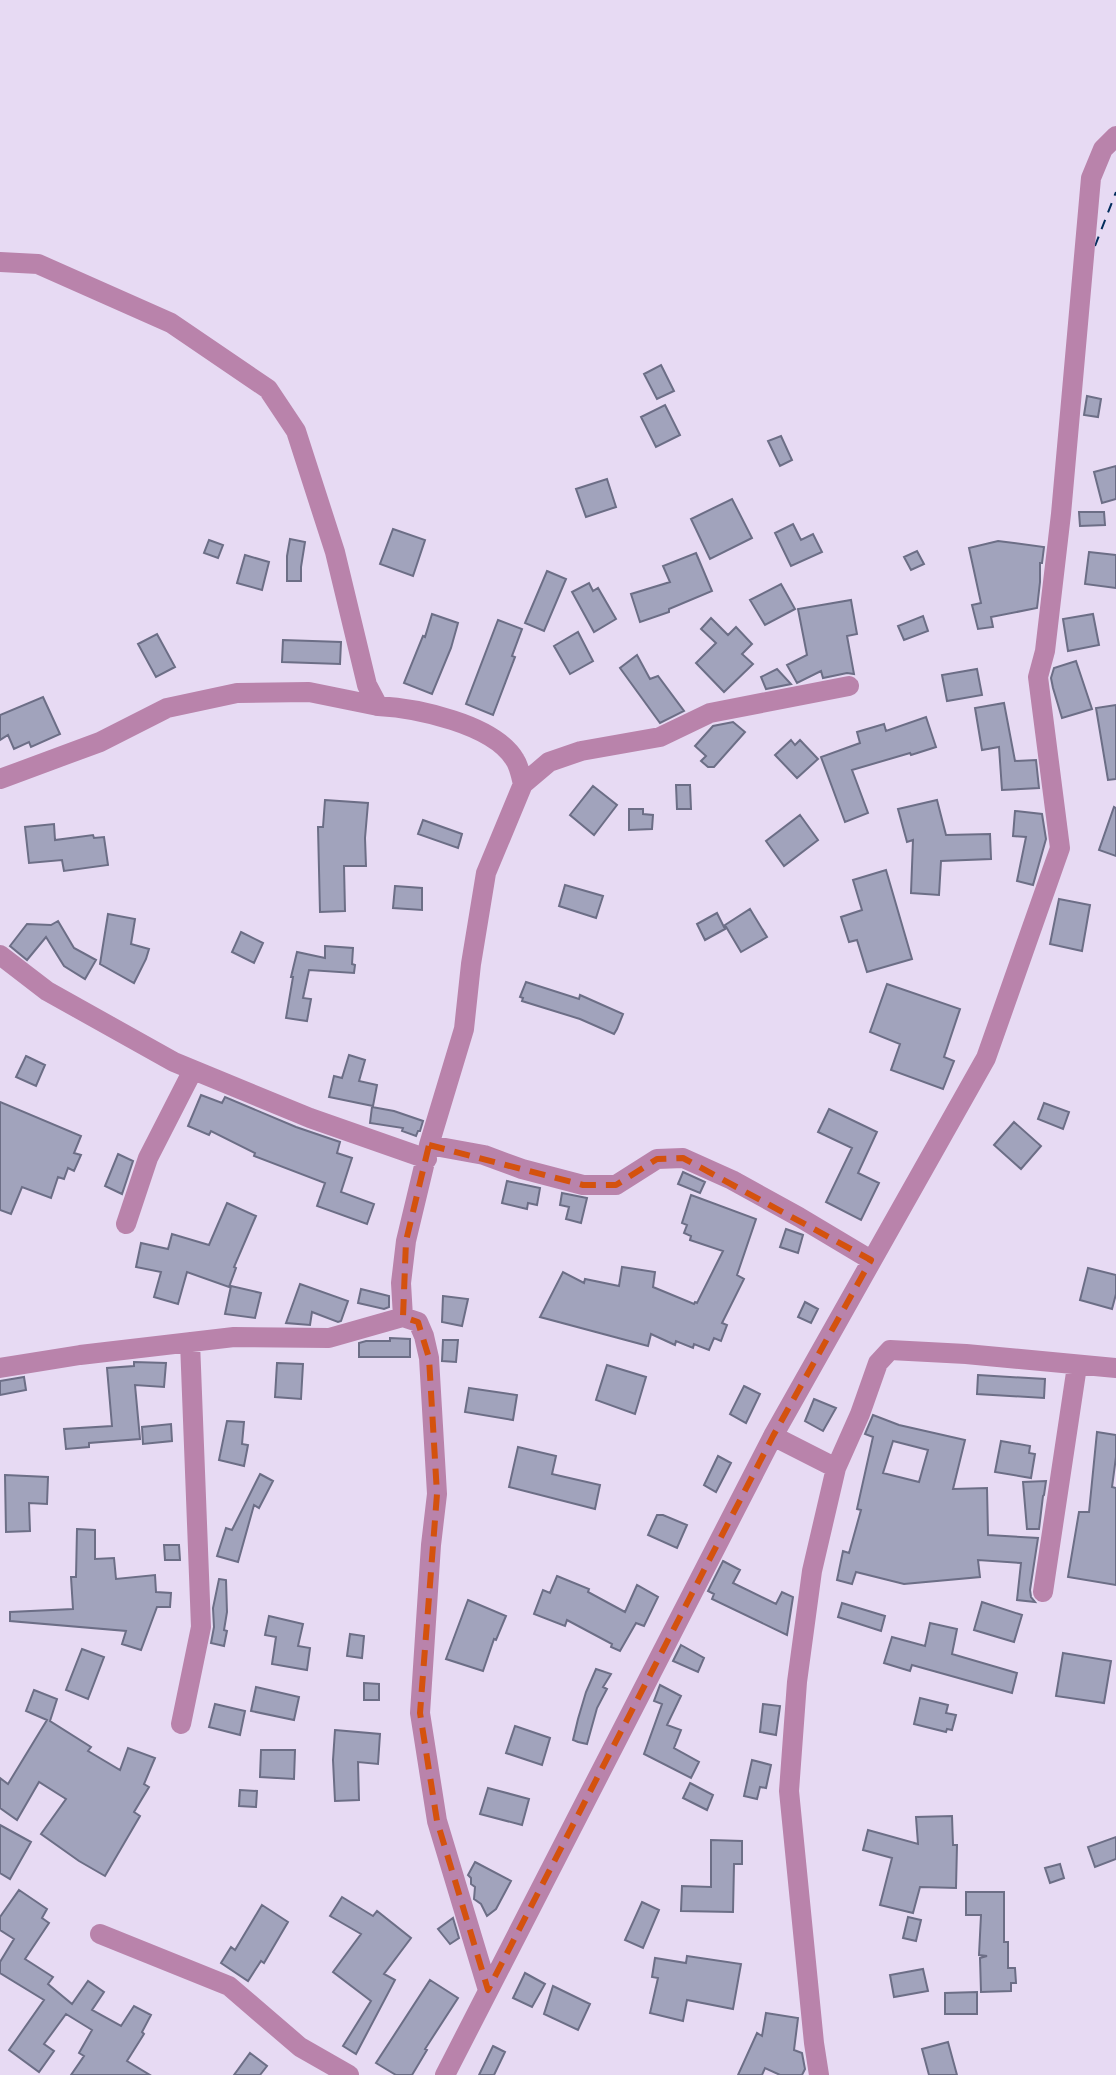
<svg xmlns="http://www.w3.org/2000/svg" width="1116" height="2075" viewBox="0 0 1116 2075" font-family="Lora,serif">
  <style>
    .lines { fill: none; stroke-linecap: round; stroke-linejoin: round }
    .ferry { stroke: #042e5d; stroke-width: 2; stroke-dasharray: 10 8; stroke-linecap: butt }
    .building { fill: #a1a3bc; stroke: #6c6e86; stroke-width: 2; fill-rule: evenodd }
    .minor { stroke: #b983ab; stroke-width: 20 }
    .marked { fill: none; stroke: #d4520e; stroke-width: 6; stroke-dasharray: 16 10; stroke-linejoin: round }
  </style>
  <rect width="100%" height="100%" fill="#e7daf3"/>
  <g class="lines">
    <path class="ferry" d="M1095 246 1116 192"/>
  </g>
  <path class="building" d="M661 365 674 391 657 399 644 374Z
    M1087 396 1101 399 1098 417 1084 415Z
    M665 405 680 435 656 447 641 417Z
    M781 436 792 460 780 466 768 441Z
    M1116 466V499L1102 503 1094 472Z
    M607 479 616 507 586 517 576 489Z
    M732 499 752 538 710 559 691 519Z
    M1079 512H1104L1105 525 1080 526Z
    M793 524 801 540 813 534 822 552 791 566 775 533Z
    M393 529 425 540 413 576 380 564Z
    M290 539 305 542 301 567V581H287V556Z
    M209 540 223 545 218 558 204 553Z
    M998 541 1044 547 1042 563H1040V582L1037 608 991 617 993 627 978 629 972 605 981 603 969 548Z
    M917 551 924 564 911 570 904 557Z
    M1089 552 1116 555V588L1085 584Z
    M696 553 712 591 669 609V612L640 622 631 594 670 582 663 566Z
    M245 555 269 562 262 590 237 583Z
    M547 571 566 579 544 631 525 623Z
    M589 583 593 591 598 588 616 619 594 632 572 592Z
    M781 584 795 609 765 625 750 600Z
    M851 600 857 634 847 636 854 674 847 673 823 678 821 671 797 683 787 665 807 655 798 609Z
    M432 614 458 623 451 648 432 694 404 683 423 636 425 637Z
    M1093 614 1099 645 1068 651 1063 619Z
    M923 616 928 631 904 640 898 626Z
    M711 618 728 635 736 627 752 644 742 654 753 664 724 692 696 663 716 643 701 629Z
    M498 620 522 629 512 656 515 657 493 715 466 704Z
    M578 632 593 661 570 674 554 646Z
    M157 634 175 667 156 677 138 644Z
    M283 640 341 642 340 664 282 662Z
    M637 655 650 679 658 676 684 711 660 723 620 668Z
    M1076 661 1092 709 1062 718 1053 688 1051 678 1054 668Z
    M777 669 791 684 766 689 761 677Z
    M977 669 982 695 947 701 942 675Z
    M43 697 60 734 31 747 29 742 14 749 8 735 0 740V715Z
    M1004 703 1015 761 1036 760 1039 788 1002 790 999 747 982 750 975 708Z
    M1116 705V779L1108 780 1096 708Z
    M926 717 936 747 911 755 910 753 852 770 868 813 845 822 821 757 860 743 857 732 884 724 886 731Z
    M733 722 745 732 714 767H708L701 761 706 756 695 746 713 726Z
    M791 740 795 745 800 740 818 759 797 778 775 755Z
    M676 785H690L691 809H677Z
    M593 786 617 805 594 835 570 815Z
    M325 800 368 803 365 838 366 866H344L345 911 320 912 318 827H323Z
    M937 800 946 835 990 834 991 859 941 861 939 895 911 893 913 840 907 842 898 809Z
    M1114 807 1116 808V856L1099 850Z
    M629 809H643V814L653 815 652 829 629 830Z
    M1015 811 1042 814 1046 839 1033 885 1017 881 1026 837 1013 836Z
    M800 815 818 840 784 866 766 841Z
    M423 820 462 834 458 848 418 834Z
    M54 824 55 840 93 835 94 838 104 837 108 865 64 871 62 860 29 863 25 827Z
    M886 870 912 959 867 972 857 940 849 942 841 917 862 910 853 880Z
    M565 885 603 896 596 918 559 906Z
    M395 886 422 888V910L393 908Z
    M1059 899 1090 905 1082 951 1050 944Z
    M750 909 767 937 741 952 725 925Z
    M717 913 725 929 705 940 697 924Z
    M108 914 135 919 131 944 149 949 146 959 134 983 100 964Z
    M58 921 74 948 96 960 85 979 64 966 46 937 27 960 10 946 27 924 51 925Z
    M241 932 263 943 254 963 232 952Z
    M325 946 353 948 352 964 355 965 354 973 309 970 303 998 311 999 307 1021 286 1018 293 977H291L297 952 325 958Z
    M526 982 579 999 580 995 623 1014 617 1029 614 1034 580 1019 522 1001 523 998 520 997Z
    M887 984 960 1009 944 1057 954 1061 943 1089 891 1070 900 1044 870 1032Z
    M349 1055 365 1060 359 1081 377 1085 373 1106 329 1097 334 1076 342 1078Z
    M26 1056 45 1065 36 1086 16 1077Z
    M201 1095 222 1103 225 1097 296 1127 340 1142 337 1153 352 1158 341 1192 374 1204 367 1224 317 1206 325 1183 254 1156 255 1153 211 1131 209 1135 188 1126Z
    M0 1102 81 1136 74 1153 81 1155 74 1171 68 1168 64 1179 58 1177 51 1198 22 1187 11 1214 0 1210Z
    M1044 1103 1069 1112 1063 1129 1038 1119Z
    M372 1107 394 1111 423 1121 420 1131H418L416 1136 402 1131 403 1128 370 1123Z
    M829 1109 877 1132 858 1173 879 1183 861 1220 826 1202 852 1148 818 1132Z
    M1014 1122 1041 1146 1021 1169 994 1145Z
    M118 1154 133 1161 122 1194 105 1186Z
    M683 1172 705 1182 700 1193 678 1184Z
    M507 1181 540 1188 537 1205 528 1203 527 1209 502 1203Z
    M562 1193 587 1198 581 1223 566 1219 569 1207 560 1205Z
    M691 1195 756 1219 737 1275 744 1279 722 1323 727 1325 721 1341 714 1338 709 1350 694 1344 693 1348 676 1341 675 1345 651 1334 648 1346 540 1317 563 1272 584 1283 585 1279 619 1286 622 1267 655 1272 653 1287 694 1304 695 1302 697 1303 723 1251 690 1240 691 1236 684 1233 687 1225 682 1223Z
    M227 1203 256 1216 234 1267 236 1268 229 1287 187 1272 178 1304 154 1297 161 1272 136 1267 141 1243 168 1249 172 1234 209 1245Z
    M786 1229 803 1235 798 1253 780 1247Z
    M1088 1268 1116 1275V1294L1112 1309 1080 1300Z
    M300 1284 348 1301 341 1321 338 1322 312 1312 310 1325 286 1323Z
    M231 1286 261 1293 255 1318 225 1314Z
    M361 1289 389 1296V1307L384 1309 358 1303Z
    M443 1296 468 1299 462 1326 442 1322Z
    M805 1302 818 1309 811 1323 798 1317Z
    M390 1338 410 1339V1357H359V1343L366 1341H390Z
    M443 1340H458L456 1362 442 1361Z
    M134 1362 166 1363 164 1387 135 1385 140 1439 89 1443V1447L66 1449 64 1429 112 1426 107 1368 134 1366Z
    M277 1363 303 1364 301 1399 275 1397Z
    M607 1365 646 1377 635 1414 596 1400Z
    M978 1375 1045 1379 1044 1398 977 1394Z
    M24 1377 26 1390 0 1395V1381Z
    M744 1386 760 1394 746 1423 730 1414Z
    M469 1388 517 1395 513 1420 465 1412Z
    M814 1399 836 1408 823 1431 805 1421Z
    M873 1415 899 1425 965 1440 953 1489 987 1488 988 1535 1038 1538 1030 1590 1031 1597 1035 1602 1017 1600 1021 1563 978 1560 980 1577 904 1584 856 1572 852 1584 837 1580 843 1551 849 1553 861 1510 857 1509 873 1437 865 1434ZM893 1441 928 1450 919 1482 883 1473Z
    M227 1421 244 1422 242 1444 248 1445 244 1466 219 1460Z
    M171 1424 172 1441 143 1444 142 1427Z
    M1097 1432 1116 1435V1457L1112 1487 1116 1488V1585L1068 1577 1079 1512H1089Z
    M1001 1441 1030 1446 1029 1453 1035 1454 1031 1478 995 1472Z
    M518 1447 556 1456 552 1474 600 1485 595 1509 509 1487Z
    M718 1456 731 1463 716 1492 704 1485Z
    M260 1474 273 1481 259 1508 254 1505 238 1562 217 1556 226 1528 232 1530Z
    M5 1475 48 1477 47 1504 29 1503 30 1531 6 1532Z
    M1046 1481 1044 1495 1043 1496 1039 1529H1027L1023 1482Z
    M657 1515H663L687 1525 677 1548 648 1535Z
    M77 1529 95 1530V1559L114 1558 116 1579 155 1575 156 1592 171 1593 170 1607H157L141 1650 122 1644 126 1631 10 1621V1612L73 1609 71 1577H76Z
    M164 1545H179L180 1560H165Z
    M723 1561 740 1570 733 1583 776 1604 782 1592 793 1597 787 1635 712 1599 714 1594 708 1591Z
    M557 1576 589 1589 588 1592 625 1612 637 1585 658 1597 644 1626 636 1623 620 1651 611 1647 612 1644 567 1620 565 1626 534 1614 543 1590 550 1593Z
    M219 1579 226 1580 227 1612 224 1630 227 1631 224 1646 211 1643 214 1627 213 1608Z
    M468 1600 506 1616 496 1640 494 1639 483 1671 446 1659Z
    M982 1602 1022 1615 1014 1642 974 1630Z
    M842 1603 885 1616 881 1631 838 1617Z
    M269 1616 303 1624 298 1646 310 1648 307 1670 272 1664 276 1637 265 1635Z
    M930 1623 957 1629 952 1654 1017 1673 1012 1693 912 1665 910 1671 884 1663 892 1637 925 1646Z
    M350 1634 364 1636 362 1658 347 1656Z
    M681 1645 704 1658 698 1672 673 1661Z
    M82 1649 104 1657 88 1699 66 1690Z
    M1063 1653 1111 1661 1104 1703 1056 1696Z
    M596 1669 611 1674 603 1687 607 1689 597 1708 587 1744 578 1742 573 1740 578 1719 586 1692Z
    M364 1683 379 1684V1700H364Z
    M660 1685 681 1696 667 1725 681 1730 674 1748 699 1762 691 1778 644 1754 662 1704 654 1701Z
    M256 1687 299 1697 294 1720 251 1711Z
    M34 1690 57 1699 50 1721 91 1747 88 1751 120 1770 128 1748 155 1758 144 1784 149 1787 134 1812 140 1816 105 1876 79 1861 41 1834 66 1799 39 1782 17 1820 0 1808V1778L8 1784 47 1720 26 1711Z
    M920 1698 948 1705 946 1713 956 1715 952 1730 947 1729 946 1732 914 1724Z
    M215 1704 245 1711 240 1735 209 1727Z
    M763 1704 780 1706 776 1735 760 1732Z
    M515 1726 550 1738 542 1765 506 1753Z
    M335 1730 380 1734 378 1764 358 1762 359 1800 335 1801 333 1760Z
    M261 1750H295L294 1779 260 1777Z
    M752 1760 771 1765 766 1788 760 1787 757 1799 744 1796Z
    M690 1783 713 1795 707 1810 683 1798Z
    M488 1788 529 1799 522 1825 480 1814Z
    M240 1790 257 1791 256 1807 239 1806Z
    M952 1816 953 1845H957L956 1888 920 1887 913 1913 880 1905 892 1858 863 1850 868 1830 918 1844 916 1817Z
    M0 1825 31 1842 10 1879 0 1873Z
    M1116 1837V1859L1095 1867 1088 1847Z
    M711 1840 742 1841V1864H734L733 1912 681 1911 682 1886 711 1887Z
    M475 1862 511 1881 496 1909 487 1916 481 1904 474 1899 475 1887 471 1884V1878L468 1875Z
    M1060 1864 1064 1878 1050 1883 1045 1868Z
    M19 1890 47 1909 42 1918 49 1923 25 1959 53 1977 48 1984 72 2004 88 1981 104 1992 92 2010 121 2026 134 2006 151 2015 142 2032 144 2034 127 2061 150 2075H71L84 2056 79 2053 92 2030 66 2014 44 2044 54 2051 39 2072 9 2050 44 2000 0 1973V1962L14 1939 0 1930V1917Z
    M966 1892H1004V1942H1008V1968H1015L1016 1983H1011V1991L981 1992 980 1958 987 1956 979 1955 981 1915H966Z
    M342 1897 373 1916 377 1911 411 1938 384 1974 395 1980 356 2054 343 2046 371 2001 333 1972 361 1934 330 1916Z
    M642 1902 659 1910 643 1948 625 1940Z
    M262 1905 288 1922 264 1963 261 1961 248 1981 221 1963 231 1947 235 1950Z
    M908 1917 921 1920 916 1941 903 1938Z
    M453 1918 459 1938 450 1944 438 1929Z
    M687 1956 741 1964 733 2009 687 2000 683 2021 650 2013 658 1978 652 1977 655 1958 686 1963Z
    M923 1969 928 1991 894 1997 890 1975Z
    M525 1973 545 1984 532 2007 513 1998Z
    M430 1980 458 1998 425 2049 427 2050 412 2075H396L376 2063Z
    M553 1986 590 2004 578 2030 544 2014Z
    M977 1992V2014H945V1993Z
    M766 2013 798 2018 794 2050 802 2053 805 2069 802 2075H780L765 2068 762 2075H738L757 2033 762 2036Z
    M948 2042 957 2075H929L922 2049Z
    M493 2046 505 2052 494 2075H479Z
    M250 2053 267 2066 260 2075H234Z"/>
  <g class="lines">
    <path class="minor" d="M0 262 38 264 171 323 268 389 296 431 335 552 367 685 378 706C416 708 494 724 515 760 519 766 521 776 523 784L486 873 471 964 464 1029 429 1145 406 1241 401 1283 403 1317 418 1322 424 1336 429 1358 437 1494 431 1545 420 1713 437 1821 488 1990
      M0 779 100 742 167 708 237 693 309 692 378 706
      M523 784 549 762 581 751 660 737 710 713 849 686
      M0 955 47 991 174 1062 310 1118 427 1159
      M429 1145 484 1155 522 1169 583 1185H616L657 1159 683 1158 732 1180 799 1217 871 1260
      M126 1224 148 1158 193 1070
      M0 1368 80 1355 234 1337 329 1338 403 1317
      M773 1436 836 1468 812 1571 797 1682 789 1791 814 2043 819 2075
      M836 1468 860 1414 878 1363 890 1350 966 1354 1116 1368
      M1043 1592 1077 1366
      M181 1724 201 1627 190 1342
      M100 1934 229 1986 300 2047 349 2075
      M445 2075 773 1436 986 1058 1060 848 1038 677 1045 651 1061 514 1091 178 1103 149 1116 136"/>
  </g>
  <path class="marked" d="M429 1145 583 1185H616L657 1159 683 1158 871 1260 773 1436 488 1990 437 1821 420 1713 437 1494 429 1358 418 1322 403 1317 406 1241Z"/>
</svg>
